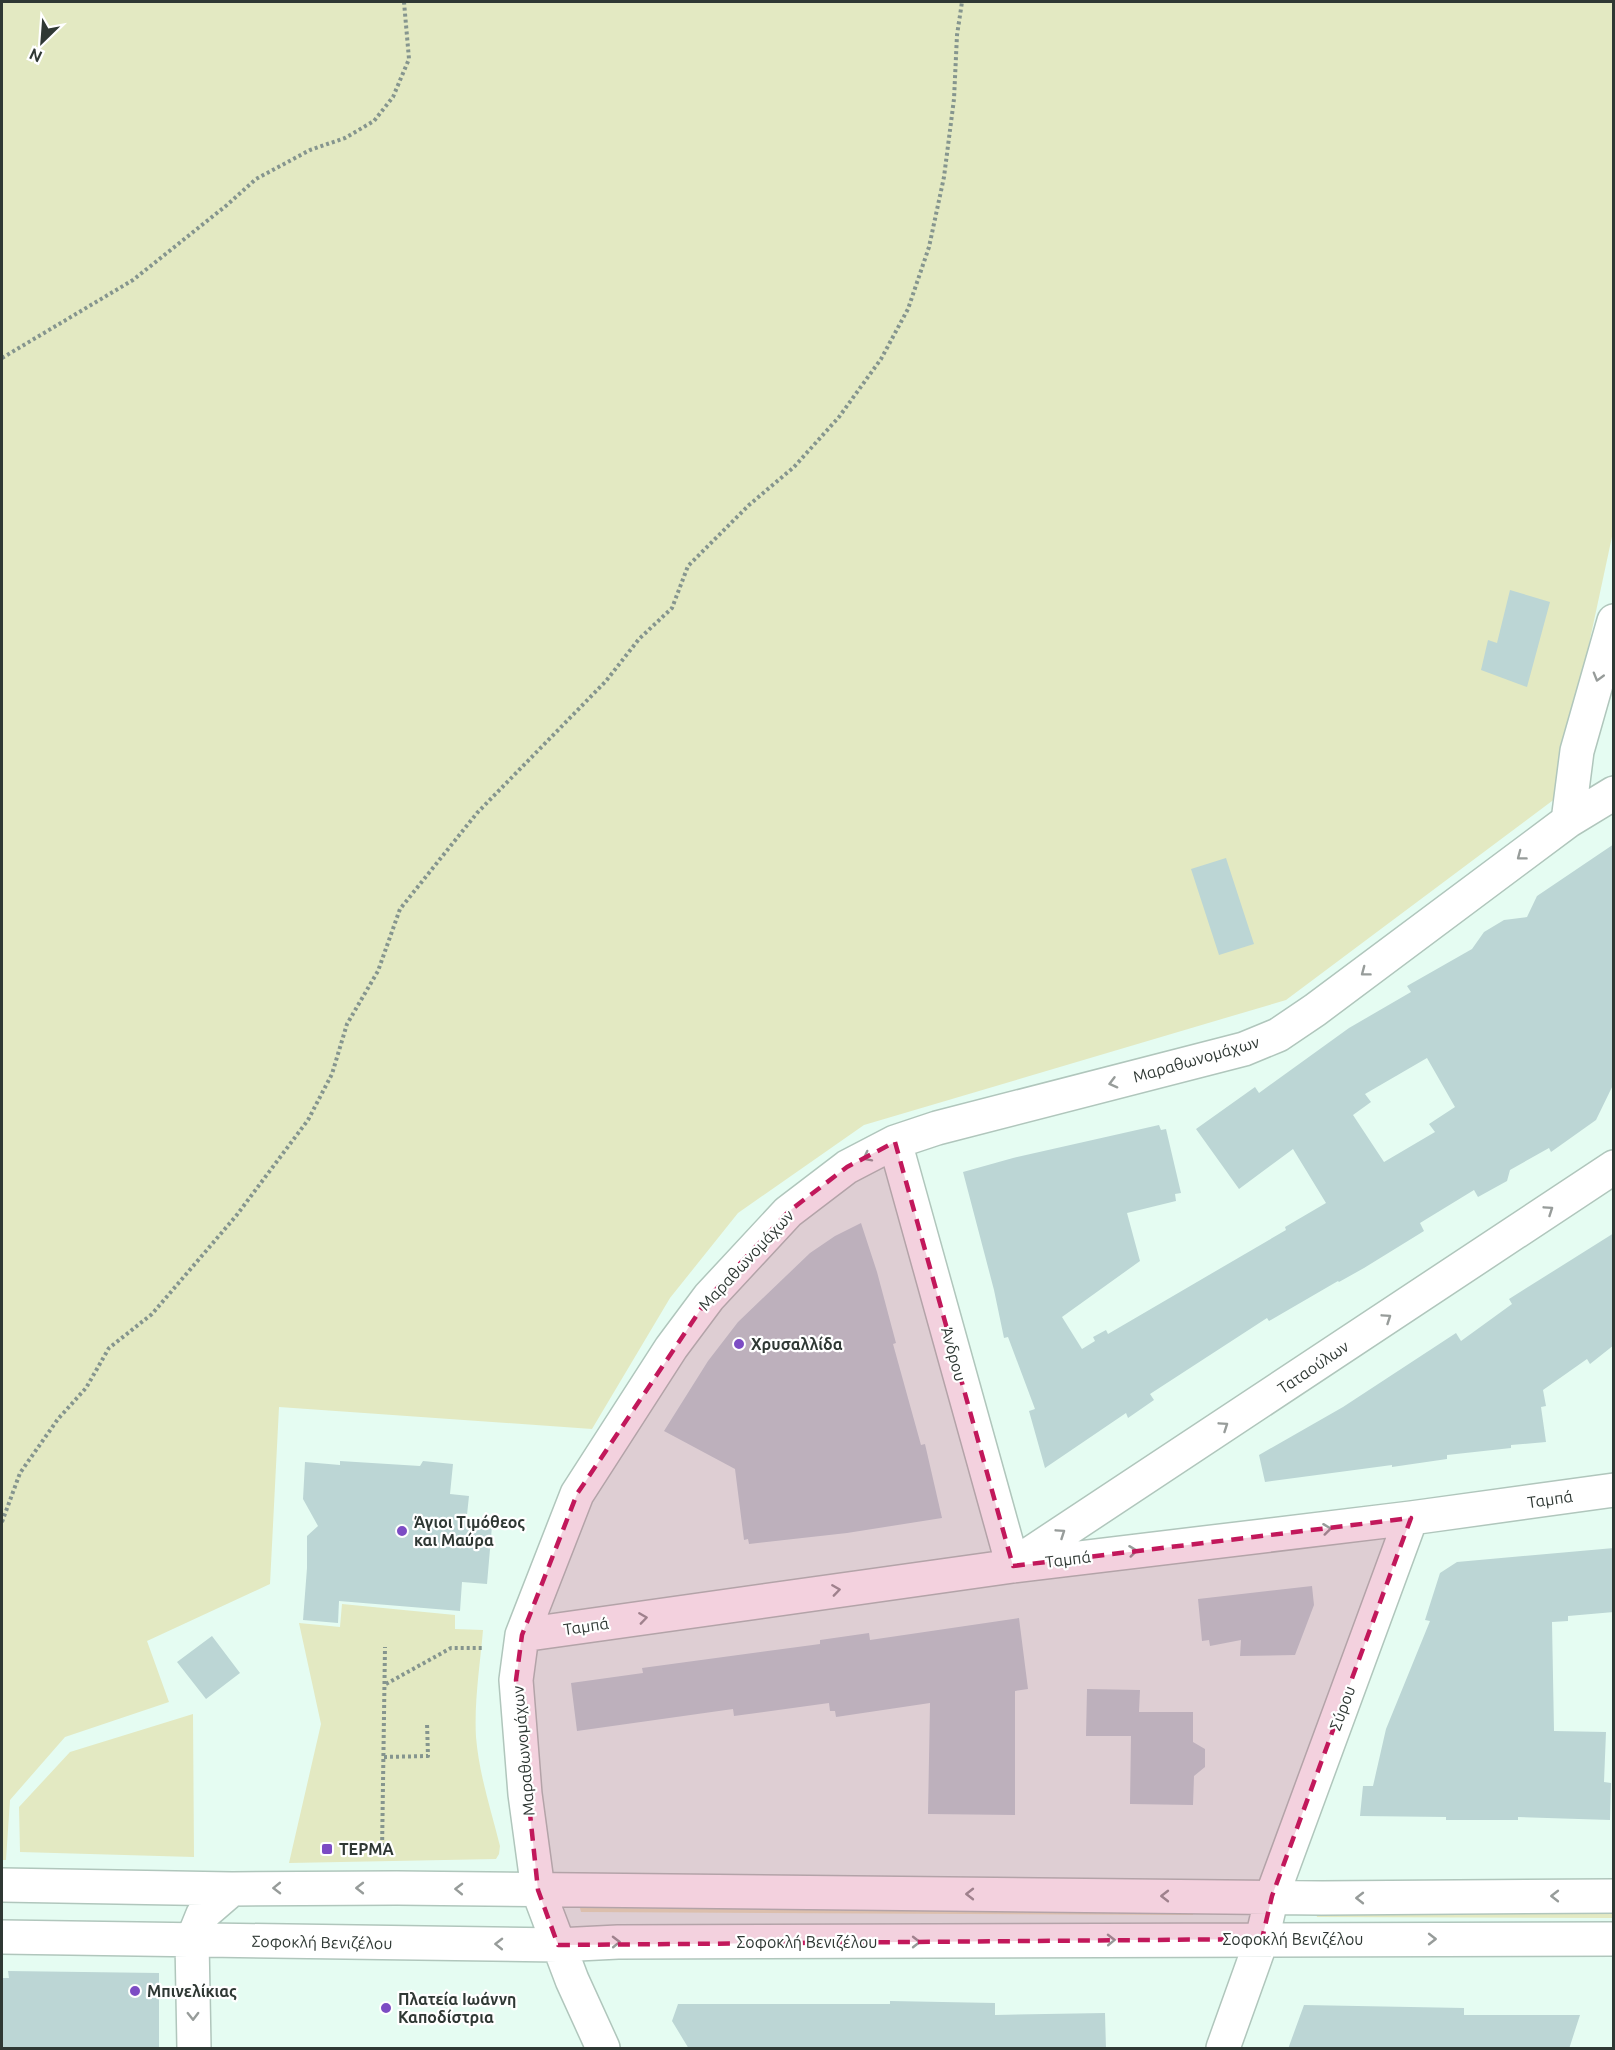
<svg xmlns="http://www.w3.org/2000/svg" width="1615" height="2050" viewBox="0 0 1615 2050" font-family="Ubuntu,sans-serif">
  <style>
    .green { fill: #e3e9c2 }
    .building { fill: #bcd6d5; fill-rule: evenodd }
    .lines { fill: none; stroke-linecap: round; stroke-linejoin: round }
    .minor-casing { stroke: #b0c6bc; stroke-width: 36 }
    .path { stroke: #85958e; stroke-width: 4; stroke-dasharray: 3 3; stroke-linecap: butt }
    .minor { stroke: #fff; stroke-width: 33 }
    .oneway { stroke: #979c9a }
    .marked { fill: #c2185b; fill-opacity: 0.2; stroke: #c2185b; stroke-width: 4.5; stroke-dasharray: 12 8; stroke-linejoin: round }
    .poi-dot { fill: #7c4cc4; stroke: #fff; stroke-width: 2 }
    .labels { text-anchor: middle; dominant-baseline: central; stroke-width: 4.5; stroke-linejoin: round; paint-order: stroke }
    .street-label { font-size: 16px; fill: #2f3834; stroke: #fff }
    .poi-label { font-size: 16px; font-weight: bold; fill: #2f3834; stroke: #fff; text-anchor: start }
  </style>
  <rect width="100%" height="100%" fill="#e5fcf2"/>
  <path class="green" d="M2 2H1613V532L1556 798 1286 1000 864 1125 738 1213 670 1298 592 1429 279 1407 270 1584 147 1641 169 1702 65 1737 10 1800 6 1860H2Z
    M342 1604 455 1615V1629L483 1630C480 1665 474 1702 476 1737 479 1774 491 1810 500 1846L499 1854 496 1859 289 1863 321 1724 299 1623 340 1627Z
    M193 1714 194 1857 20 1852 19 1807 70 1752Z
    M580 1908 1193 1911V1915L581 1912Z
    M1316 1913 1613 1914 1614 1918 1317 1917Z"/>
  <path class="building" d="M1510 590 1550 602 1527 687 1481 670 1488 640 1497 643Z
    M1614 844V1083L1596 1120 1551 1152 1549 1148 1510 1170 1507 1181 1478 1197 1474 1190 1420 1223 1424 1231 1364 1268 1339 1282 1338 1281 1269 1321 1267 1318 1150 1394 1154 1400 1128 1418 1126 1413 1045 1468 1029 1411 1035 1409 1008 1337 1004 1338 994 1290 963 1172 1013 1158 1159 1125 1161 1130 1166 1129 1181 1193 1175 1194 1176 1201 1127 1213 1140 1261 1062 1317 1082 1349 1095 1341 1093 1337 1106 1330 1108 1334 1286 1230 1285 1227 1326 1203 1293 1149 1239 1189 1196 1129 1255 1087 1259 1093 1349 1028 1411 992 1407 986 1472 949 1484 932 1504 920 1527 917 1537 896ZM1427 1058 1455 1107 1429 1124 1435 1132 1384 1162 1353 1115 1371 1102 1365 1094Z
    M1226 858 1254 944 1219 955 1191 869Z
    M861 1223 877 1272 896 1343 893 1344 921 1445 925 1444 942 1518 847 1533 749 1544 748 1539 744 1540 735 1469 664 1431 708 1361 738 1322 810 1253 835 1236Z
    M1614 1233V1345L1590 1364 1587 1359 1543 1390 1546 1406 1541 1407 1546 1442 1511 1445V1448L1447 1455V1459L1392 1467V1465L1265 1482 1259 1455 1343 1407 1456 1333 1461 1341 1512 1304 1509 1299Z
    M340 1461 420 1466 423 1461 453 1464 450 1494 469 1496 466 1524 492 1526 487 1584 462 1582 460 1611 339 1601 338 1623 303 1620 307 1568V1536L318 1526 303 1499 305 1462 340 1465Z
    M1614 1548V1612L1568 1616V1621L1552 1622 1554 1731 1606 1732 1604 1782 1611 1783 1610 1820 1518 1817V1820H1446V1817L1360 1816 1363 1786H1373L1386 1729 1430 1621 1425 1620 1440 1573 1457 1562Z
    M1312 1586 1314 1605 1295 1655 1240 1656 1241 1640 1210 1646 1209 1640 1202 1641 1198 1599Z
    M1019 1618 1028 1689 1015 1691V1815L928 1814 930 1703 836 1717 835 1711H830L829 1703 734 1716 733 1709 577 1731 571 1683 643 1673 642 1668 820 1644V1640L869 1633 870 1640Z
    M212 1636 240 1673 206 1699 177 1662Z
    M1087 1689 1140 1690 1139 1712H1193V1742L1205 1749V1767L1194 1776 1193 1805 1130 1804 1131 1736H1086Z
    M8 1971 159 1973V2049H2V1978H9Z
    M890 2001 995 2003V2015L1105 2013 1106 2049H689L672 2021 678 2004H890Z
    M1304 2005 1464 2008V2015H1580L1569 2049H1288Z"/>
  <g class="lines">
    <defs>
      <path id="minor" d="M1568 821 1577 751 1614 621
        M895 1142 1013 1566
        M1019 1561 1614 1167
        M522 1635 1013 1566 1411 1518 1614 1490
        M2 1885 232 1889 397 1888 1322 1898 1614 1896
        M2 1937 558 1945 618 1942 1614 1939
        M194 2048 192 1941 203 1914 232 1889
        M603 2048 572 1980 538 1890 525 1794 516 1680 522 1635 577 1494 671 1348 709 1297 788 1212 847 1167 895 1142 937 1128 1244 1049 1278 1035 1315 1010 1568 821 1614 793
        M1223 2048 1262 1939 1272 1896 1411 1518"/>
    </defs>
    <use href="#minor" class="minor-casing"/>
    <path class="path" d="M2 358 133 280 227 205 256 179 310 150 345 138 374 121 393 97 409 59 404 2
      M2 1522 20 1473 58 1419 86 1388 109 1348 152 1314 236 1216 308 1120 332 1074 347 1024 378 971 400 909 477 813 606 681 639 639 672 608 688 566 749 505 794 467 839 417 881 359 908 309 929 247 944 177 954 99 957 35 962 2
      M386 1684 451 1648H483
      M384 1757 428 1756 427 1723
      M382 1852 385 1647"/>
    <use href="#minor" class="minor"/>
  </g>
  <defs><path id="oneway-chevron" d="M-2-3.5L2.5 0L-2 3.5" fill="none" stroke-width="1.6" stroke-linecap="round" stroke-linejoin="round" transform="scale(1.5)"/></defs>
  <g class="oneway">
    <use href="#oneway-chevron" transform="translate(1598 677) rotate(106)"/>
    <use href="#oneway-chevron" transform="translate(1521 856) rotate(143)"/>
    <use href="#oneway-chevron" transform="translate(1365 972) rotate(143)"/>
    <use href="#oneway-chevron" transform="translate(1113 1083) rotate(165)"/>
    <use href="#oneway-chevron" transform="translate(867 1157) rotate(153)"/>
    <use href="#oneway-chevron" transform="translate(1549 1210) rotate(-34)"/>
    <use href="#oneway-chevron" transform="translate(1387 1318) rotate(-34)"/>
    <use href="#oneway-chevron" transform="translate(1224 1426) rotate(-34)"/>
    <use href="#oneway-chevron" transform="translate(1327 1529) rotate(-7)"/>
    <use href="#oneway-chevron" transform="translate(1061 1533) rotate(-34)"/>
    <use href="#oneway-chevron" transform="translate(1133 1551) rotate(-7)"/>
    <use href="#oneway-chevron" transform="translate(836 1590) rotate(-8)"/>
    <use href="#oneway-chevron" transform="translate(643 1618) rotate(-8)"/>
    <use href="#oneway-chevron" transform="translate(277 1888) rotate(179)"/>
    <use href="#oneway-chevron" transform="translate(360 1888) rotate(-180)"/>
    <use href="#oneway-chevron" transform="translate(459 1889) rotate(-179)"/>
    <use href="#oneway-chevron" transform="translate(970 1894) rotate(-180)"/>
    <use href="#oneway-chevron" transform="translate(1165 1896) rotate(-180)"/>
    <use href="#oneway-chevron" transform="translate(1555 1896) rotate(180)"/>
    <use href="#oneway-chevron" transform="translate(1360 1898) rotate(180)"/>
    <use href="#oneway-chevron" transform="translate(1432 1939)"/>
    <use href="#oneway-chevron" transform="translate(1111 1940) rotate(-1)"/>
    <use href="#oneway-chevron" transform="translate(616 1942) rotate(-1)"/>
    <use href="#oneway-chevron" transform="translate(916 1942)"/>
    <use href="#oneway-chevron" transform="translate(499 1944) rotate(-179)"/>
    <use href="#oneway-chevron" transform="translate(193 2016) rotate(89)"/>
  </g>
  <path class="marked" d="M895 1142 1013 1566 1411 1518 1272 1896 1262 1939 558 1945 538 1890 516 1680 522 1635 577 1494 709 1297 788 1212 847 1167Z"/>
  <g class="poi-dot">
    <circle cx="739" cy="1344" r="6"/>
    <circle cx="402" cy="1531" r="6"/>
    <rect x="321" y="1843" width="12" height="12" rx="3"/>
    <circle cx="135" cy="1991" r="6"/>
    <circle cx="386" cy="2008" r="6"/>
  </g>
  <g class="labels">
    <g class="street-label">
      <text transform="translate(1196 1059) rotate(-16)">Μαραθωνομάχων</text>
      <text transform="translate(746 1260) rotate(-47)">Μαραθωνομάχων</text>
      <text transform="translate(954 1354) rotate(75)">Άνδρου</text>
      <text transform="translate(1313 1367) rotate(-34)">Ταταούλων</text>
      <text transform="translate(1550 1499) rotate(-8)">Ταμπά</text>
      <text transform="translate(1068 1559) rotate(-7)">Ταμπά</text>
      <text transform="translate(586 1626) rotate(-8)">Ταμπά</text>
      <text transform="translate(1342 1708) rotate(-70)">Σύρου</text>
      <text transform="translate(523 1751) rotate(-95)">Μαραθωνομάχων</text>
      <text x="1293" y="1939">Σοφοκλή Βενιζέλου</text>
      <text transform="translate(322 1942) rotate(1)">Σοφοκλή Βενιζέλου</text>
      <text x="807" y="1942">Σοφοκλή Βενιζέλου</text>
    </g>
    <g class="poi-label">
      <text x="751" y="1344">Χρυσαλλίδα</text>
      <text x="414" y="1522">Άγιοι Τιμόθεος<tspan x="414" dy="18">και Μαύρα</tspan></text>
      <text x="339" y="1849">ΤΕΡΜΑ</text>
      <text x="147" y="1991">Μπινελίκιας</text>
      <text x="398" y="1999">Πλατεία Ιωάννη<tspan x="398" dy="18">Καποδίστρια</tspan></text>
    </g>
  </g>
  <rect width="1615" height="2050" fill="none" stroke="#2f3834" stroke-width="6"/>
  <g transform="translate(42 42) rotate(205)" stroke="#ffffff" stroke-width="4.5" paint-order="stroke">
  <path d="M0-4.5L10 22L0 15L-10 22Z" fill="#2f3834"/>
  <text y="-9" font-size="16" font-weight="bold" text-anchor="middle" fill="#2f3834">N</text>
  </g>
</svg>
